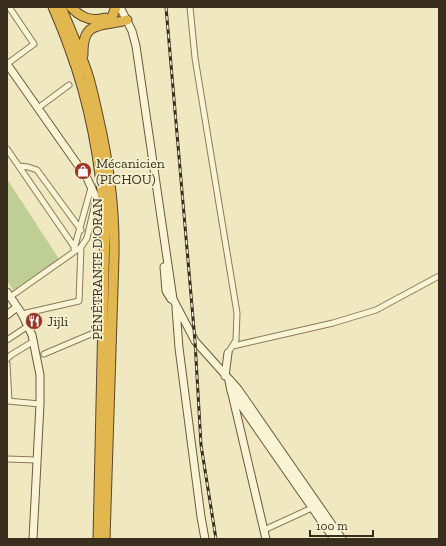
<svg xmlns="http://www.w3.org/2000/svg" width="446" height="546" viewBox="0 0 446 546" font-family="'Zilla Slab',serif">
  <style>
    .green { fill: #bfce95 }
    .lines { fill: none; stroke-linecap: round; stroke-linejoin: round }
    .street-casing { stroke: #8a7a58; stroke-width: 7 }
    .secondary-casing { stroke: #6b5a3b; stroke-width: 9 }
    .highway-casing { stroke: #57472d; stroke-width: 11 }
    .street { stroke: #faf4d5; stroke-width: 5 }
    .secondary { stroke: #faf4d5; stroke-width: 7 }
    .highway { stroke: #e2b74f; stroke-width: 9 }
    .rail-casing { stroke: #392e1d; stroke-width: 3 }
    .rail { stroke: #f6f1d1; stroke-width: 1.5; stroke-dasharray: 4.5; stroke-linecap: butt }
    .labels { text-anchor: middle; dominant-baseline: central; stroke-width: 3.5; stroke-linejoin: round; paint-order: stroke }
    .poi-label { font-size: 14px; fill: #392e1d; stroke: #f6f1d1; text-anchor: start }
    .street-label { font-size: 14px; fill: #392e1d; stroke: #f6f1d1 }
  </style>
  <rect width="100%" height="100%" fill="#efe8c1"/>
  <path class="green" d="M7 179 59 259 14 291 7 281Z"/>
  <g class="lines">
    <defs>
      <path id="street" d="M190 7 195 58 237 313 236 340 228 353
        M7 64 34 44 9 7
        M38 108 69 85
        M7 149 75 248
        M19 166 28 167 37 170 81 230
        M74 249 91 188
        M10 297 81 247 87 238 96 199
        M22 314 79 301 81 247
        M7 340 28 326
        M233 346 333 323 376 310 439 276
        M44 354 103 329
        M7 359 11 355 34 341
        M7 364 9 401
        M7 401 40 404
        M7 459 37 460
        M264 530 314 507"/>
      <path id="secondary" d="M120 7 132 31 136 46 173 299 195 341 238 389 342 539
        M7 64 87 178 96 198 102 214
        M164 267 166 291 171 299
        M7 292 22 314 32 335 40 375V404L33 539
        M176 308 179 348 201 517 205 539
        M7 315 17 307
        M225 376 228 353
        M229 381 231 391 334 539
        M232 394 266 539"/>
      <path id="highway" d="M53 7C59 21 65 35 70 50 91 106 101 166 105 226L98 539
        M61 7C70 29 80 51 88 75 92 88 95 102 98 116 109 163 115 209 114 257L105 539
        M71 7C81 18 91 22 105 18
        M112 17 116 7
        M83 55C82 19 102 27 127 20"/>
    </defs>
    <use href="#street" class="street-casing"/>
    <use href="#secondary" class="secondary-casing"/>
    <use href="#highway" class="highway-casing"/>
    <use href="#street" class="street"/>
    <use href="#secondary" class="secondary"/>
    <use href="#highway" class="highway"/>
    <defs>
      <path id="rail" d="M166 7 195 341 201 445 216 539"/>
    </defs>
    <use href="#rail" class="rail-casing"/>
    <use href="#rail" class="rail"/>
  </g>
  <defs>
    <symbol id="shop-disc" viewBox="-11 -11 22 22"><circle r="9.5" fill="#9b3626" stroke="#f6f1d1"/><path d="M-5-2.5h2.3a2.7 3.5 0 0 1 5.4 0H5L5.5 6h-11ZM-1.5-2.5h3a1.5 2.3 0 0 0-3 0Z" fill="#fff"/></symbol>
    <symbol id="restaurant-disc" viewBox="-11 -11 22 22"><circle r="9.5" fill="#9b3626" stroke="#f6f1d1"/><path d="M-5-6h1v4h1v-4h1v4h1v-4h1v5L-1.5 .5V6h-2V.5L-5-1ZM5-6V6H3V1.5H1.5Q1.5-4 5-6Z" fill="#fff"/></symbol>
  </defs>
  <g fill-rule="evenodd">
    <use href="#shop-disc" x="73" y="161" width="20" height="20"/>
    <use href="#restaurant-disc" x="24" y="311" width="20" height="20"/>
  </g>
  <g class="labels">
    <g class="poi-label">
      <text x="96" y="163">Mécanicien<tspan x="96" dy="16">(PICHOU)</tspan></text>
      <text x="47" y="321">Jijli</text>
    </g>
    <g class="street-label">
      <text transform="translate(97 269) rotate(-90)">PÉNÉTRANTE D'ORAN</text>
    </g>
  </g>
  <rect width="446" height="546" fill="none" stroke="#392e1d" stroke-width="16"/>
  <path d="M310 530v6h63v-6" fill="none" stroke="#392e1d" stroke-width="2"/>
  <text x="316" y="530" font-size="12" fill="#392e1d" stroke="#f6f1d1" stroke-width="3" paint-order="stroke">100 m</text>
</svg>
